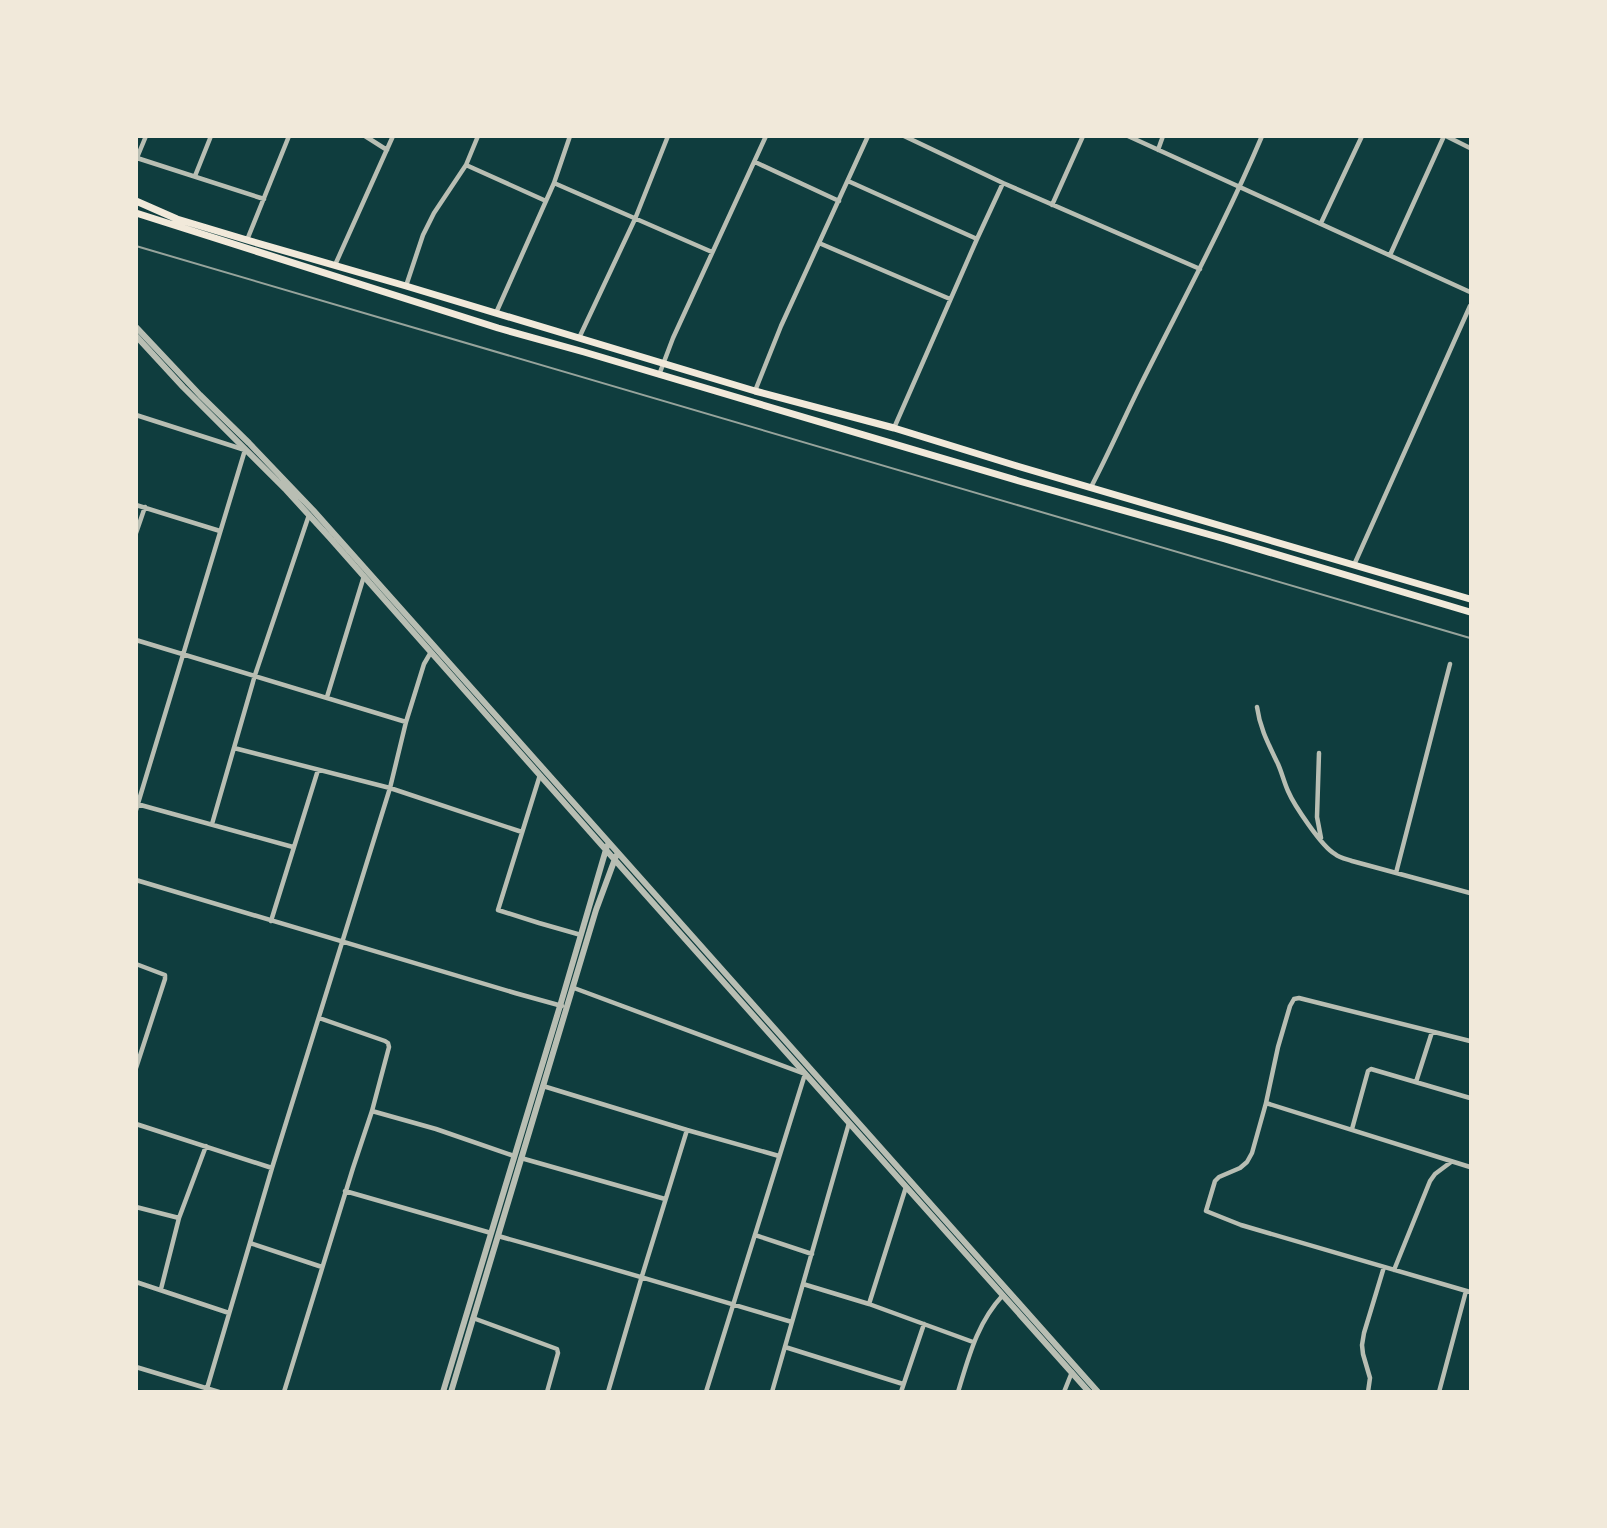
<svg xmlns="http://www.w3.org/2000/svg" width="1607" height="1528" viewBox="0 0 1607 1528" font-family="Jost,sans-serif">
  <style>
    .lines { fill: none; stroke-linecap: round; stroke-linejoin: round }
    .minor { stroke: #b8beb3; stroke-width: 4.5 }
    .tertiary { stroke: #b8beb3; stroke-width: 6 }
    .secondary { stroke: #f1e9da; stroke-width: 7 }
    .rail { stroke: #97a49c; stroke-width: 2 }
  </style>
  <rect width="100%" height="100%" fill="#0f3d3e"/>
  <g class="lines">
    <path class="minor" d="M365 136 387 150
      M904 136 1003 183 1200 269
      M1128 136 1470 292
      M1446 136 1470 148
      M1158 150 1163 136
      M137 158 264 199
      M136 160 146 136
      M755 162 839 201
      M466 165 546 201
      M195 176 211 136
      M848 181 977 239
      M554 183 712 252
      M1052 205 1083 136
      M1321 223 1362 136
      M247 240 289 136
      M819 243 950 299
      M1390 255 1444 136
      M335 265 393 136
      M406 286 423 235 434 213 466 165 478 136
      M496 313 554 183 570 136
      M579 338 635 219 668 136
      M659 375 673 338 766 136
      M755 391 781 326 868 136
      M136 415 245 450 136 810
      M894 428 977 239 1003 183
      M1091 487C1109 453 1124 418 1141 384 1182 302 1226 221 1262 136
      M136 505 220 531
      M136 533 145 507
      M1354 565 1470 306
      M136 640 406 722
      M327 697 364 576
      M1257 707C1260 729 1269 745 1278 764 1282 773 1284 782 1288 791 1294 805 1322 847 1335 854 1340 858 1346 859 1352 861L1470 893
      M234 748 390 788 522 832
      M1319 753 1317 817 1321 838
      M540 775 498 910 539 923 581 935
      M137 804 293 847
      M212 824 255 675 309 515
      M1396 873 1450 664
      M136 880 515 993 562 1006
      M271 921 318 770
      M136 964 165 975V979L136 1068
      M574 988 805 1074 706 1392
      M1470 1041 1299 998 1294 999 1290 1006 1278 1047 1266 1103 1252 1153 1247 1162 1240 1168 1219 1177 1215 1181 1206 1211 1241 1225 1470 1292
      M1416 1082 1432 1032
      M543 1086 687 1130 779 1156
      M1266 1103 1470 1167
      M372 1111 436 1129 514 1156
      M136 1124 272 1168
      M1352 1129 1368 1071 1371 1069 1470 1098
      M521 1158 665 1199
      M345 1191 491 1233
      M136 1207 179 1218
      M755 1235 812 1254
      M498 1236C596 1263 694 1293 792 1322
      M250 1243 322 1267
      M1394 1270 1430 1181 1435 1174 1451 1162
      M136 1282 229 1313
      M803 1284 869 1304 973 1342
      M161 1289 179 1218 206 1146
      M869 1304 906 1187
      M473 1318 557 1349 558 1353 547 1392
      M785 1347 903 1384
      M136 1367 219 1392
      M206 1392 272 1168 390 788 406 722 424 664 431 652
      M284 1392 353 1168 372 1111 389 1047 388 1043 385 1041 319 1018
      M608 1392 642 1276 687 1130
      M772 1392 849 1123
      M901 1392 924 1324
      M958 1392C969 1356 977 1323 1003 1295
      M1064 1392 1072 1372
      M1368 1392 1370 1378 1363 1354 1362 1345 1364 1333 1384 1267
      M1439 1392 1466 1291"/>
    <path class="tertiary" d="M136 327 200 395 249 443 313 510 1098 1392
      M136 336 183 387 286 490 329 537 645 894 1089 1392
      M443 1392 560 1006 607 846
      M451 1392 596 910 616 856"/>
    <path class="secondary" d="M136 201 177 219 247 240 406 286 755 391 894 428 1017 466 1470 599
      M136 213 498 328 584 352 1019 481 1225 539 1470 612"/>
    <path class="rail" d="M136 246 1470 638"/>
  </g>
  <rect width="1607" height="1528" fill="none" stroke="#f1e9da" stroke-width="276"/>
</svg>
